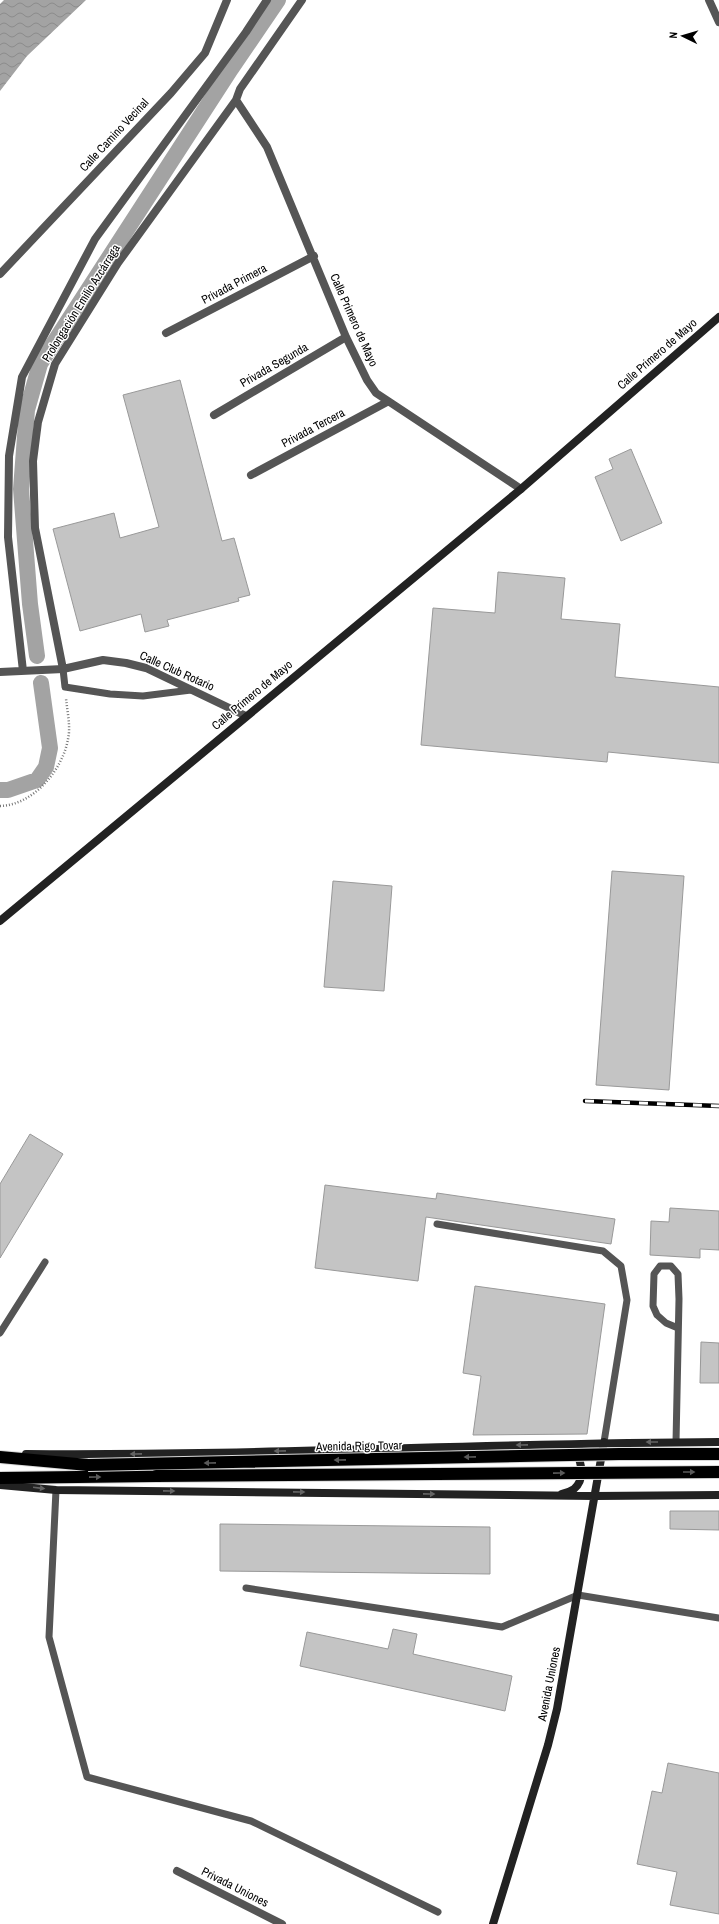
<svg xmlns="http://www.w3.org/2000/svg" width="719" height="1924" viewBox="0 0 719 1924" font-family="'Archivo Narrow',sans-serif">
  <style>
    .water { fill: url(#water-waves) }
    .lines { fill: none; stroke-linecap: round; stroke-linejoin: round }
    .canal { stroke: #a3a3a3; stroke-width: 16 }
    .building { fill: #c4c4c4; stroke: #999 }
    .highway-casing { stroke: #dbdbdb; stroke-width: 14 }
    .path { stroke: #777; stroke-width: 2.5; stroke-dasharray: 1 2; stroke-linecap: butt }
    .lane { stroke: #555; stroke-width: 7 }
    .street { stroke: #555; stroke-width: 8 }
    .secondary { stroke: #222; stroke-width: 8 }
    .highway { stroke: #000; stroke-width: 12 }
    .rail-casing { stroke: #000; stroke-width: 4.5 }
    .rail { stroke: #fff; stroke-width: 3; stroke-dasharray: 9; stroke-linecap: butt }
    .highway-bridge-casing { stroke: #dbdbdb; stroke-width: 14; stroke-linecap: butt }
    .highway-bridge { stroke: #000; stroke-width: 12 }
    .oneway { fill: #646464 }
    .oneway2 { fill: #595959 }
    .labels { text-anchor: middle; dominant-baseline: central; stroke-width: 3; stroke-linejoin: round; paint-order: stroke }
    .street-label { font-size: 12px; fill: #000; stroke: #fff }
  </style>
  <defs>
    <pattern id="water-waves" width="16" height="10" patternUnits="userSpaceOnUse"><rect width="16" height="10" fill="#a3a3a3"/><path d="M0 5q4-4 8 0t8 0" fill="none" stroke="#8b8b8b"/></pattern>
  </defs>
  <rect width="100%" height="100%" fill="#fff"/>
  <path class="water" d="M4 0H86L27 56 0 91V4Z"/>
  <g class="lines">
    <path class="canal" d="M37 656 30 604 21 489 27 410 40 364 231 69 278 0
      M0 790H8L37 780 46 767 50 748 41 683"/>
  </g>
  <path class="building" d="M180 380 222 541 234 538 250 595 238 598 239 601 167 620 169 626 145 632 141 614 80 631 53 529 114 513 120 538 159 527 123 395Z
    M631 449 662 523 621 541 595 477 613 469 609 459Z
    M498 572 565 578 561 619 620 624 615 677 719 687V763L608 752 607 762 421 745 433 608 495 613Z
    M612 871 684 876 669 1090 596 1085Z
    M333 881 392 886 384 991 324 987Z
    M30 1134 63 1154 0 1258V1184Z
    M325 1185 436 1199 437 1193 615 1219 611 1244 426 1217 418 1281 315 1268Z
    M670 1208 719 1211V1250L700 1249V1258L650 1255 651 1221 669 1222Z
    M475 1286 605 1304 587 1434 473 1435 481 1376 463 1373Z
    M701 1342 719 1343V1383H700Z
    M670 1511H719V1530L670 1529Z
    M220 1524 490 1527V1574L220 1571Z
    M393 1629 417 1634 413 1654 512 1676 505 1711 300 1666 307 1632 388 1649Z
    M668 1763 719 1773V1914L670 1905 677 1872 637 1864 652 1791 662 1793Z"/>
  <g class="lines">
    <defs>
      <path id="highway" d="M0 1457 88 1465
        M0 1478 156 1476"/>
    </defs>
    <use href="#highway" class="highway-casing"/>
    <path class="path" d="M0 806C34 805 63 769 68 739 71 726 67 711 66 698"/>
    <path class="lane" d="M63 669 65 687 110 694 143 696 191 690
      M437 1224 603 1251 621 1266 627 1300 604 1442
      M0 1333 45 1262
      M676 1442 679 1299 678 1274 671 1266H660L654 1274 653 1306 657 1315 666 1323 678 1328
      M56 1490 49 1637 87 1777 251 1821 438 1912
      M246 1588 502 1627 578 1595 719 1618"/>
    <path class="street" d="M709 0 719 22
      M236 100 267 147 346 337 367 380 376 393 521 489
      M0 274 171 93 205 53 227 0
      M166 333 314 256
      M214 415 346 337
      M251 475 387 402
      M63 669 35 528 33 461 38 422 55 364 118 263 236 100 240 89 302 0
      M23 671 8 537 9 456 22 377 95 239 246 32 267 0
      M0 672 63 669 103 660 126 663 146 668 246 716
      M177 1871 282 1924"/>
    <path class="secondary" d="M0 921 521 489 719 317
      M26 1454C257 1456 488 1443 719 1442
      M0 1485 56 1490 595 1496 719 1495
      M562 1494C566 1493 571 1491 574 1489 585 1480 582 1463 576 1453
      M493 1924 548 1745 557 1709 604 1442"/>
    <use href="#highway" class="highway"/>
    <defs>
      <path id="rail" d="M585 1101 719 1106"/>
    </defs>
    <use href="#rail" class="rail-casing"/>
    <use href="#rail" class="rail"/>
    <defs>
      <path id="highway-bridge" d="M88 1465 619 1454H719
        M156 1476 719 1472"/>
    </defs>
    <use href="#highway-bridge" class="highway-bridge-casing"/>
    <use href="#highway-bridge" class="highway-bridge"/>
  </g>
  <defs><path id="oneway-solid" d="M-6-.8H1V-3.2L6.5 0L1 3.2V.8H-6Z"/></defs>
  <g class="oneway">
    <use href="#oneway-solid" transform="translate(652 1442) rotate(180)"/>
    <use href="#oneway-solid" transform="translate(522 1445) rotate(179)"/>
    <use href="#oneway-solid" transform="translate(280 1451) rotate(179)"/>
    <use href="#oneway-solid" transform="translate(136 1454) rotate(179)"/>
    <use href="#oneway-solid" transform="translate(39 1488) rotate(7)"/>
    <use href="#oneway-solid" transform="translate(169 1491) rotate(1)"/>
    <use href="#oneway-solid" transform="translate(299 1492) rotate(1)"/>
    <use href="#oneway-solid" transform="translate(429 1494) rotate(1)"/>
  </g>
  <g class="oneway2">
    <use href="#oneway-solid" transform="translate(470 1457) rotate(179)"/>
    <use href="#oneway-solid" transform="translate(340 1460) rotate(179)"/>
    <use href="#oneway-solid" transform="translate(210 1463) rotate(179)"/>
    <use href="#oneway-solid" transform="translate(689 1472)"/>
    <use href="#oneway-solid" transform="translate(559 1473) rotate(-1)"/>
    <use href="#oneway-solid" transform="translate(95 1477) rotate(-1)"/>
  </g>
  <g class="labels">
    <g class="street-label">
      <text transform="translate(114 135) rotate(-47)">Calle Camino Vecinal</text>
      <text transform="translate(234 284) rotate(-28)">Privada Primera</text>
      <text transform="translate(81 303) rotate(-58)">Prolongación Emilio Azcárraga</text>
      <text transform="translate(354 320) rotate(66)">Calle Primero de Mayo</text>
      <text transform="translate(657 354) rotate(-41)">Calle Primero de Mayo</text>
      <text transform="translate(274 365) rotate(-30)">Privada Segunda</text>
      <text transform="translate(313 428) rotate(-28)">Privada Tercera</text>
      <text transform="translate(177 671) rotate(24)">Calle Club Rotario</text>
      <text transform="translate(252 695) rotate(-40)">Calle Primero de Mayo</text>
      <text transform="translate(359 1446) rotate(-1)">Avenida Rigo Tovar</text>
      <text transform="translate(549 1684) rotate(-79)">Avenida Uniones</text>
      <text transform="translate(235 1887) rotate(27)">Privada Uniones</text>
    </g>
  </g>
  <g transform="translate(683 36) rotate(275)" stroke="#ffffff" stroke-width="3" paint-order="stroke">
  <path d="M0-3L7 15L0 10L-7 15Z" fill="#000000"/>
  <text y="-6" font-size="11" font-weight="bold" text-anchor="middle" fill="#000000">N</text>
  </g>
</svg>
